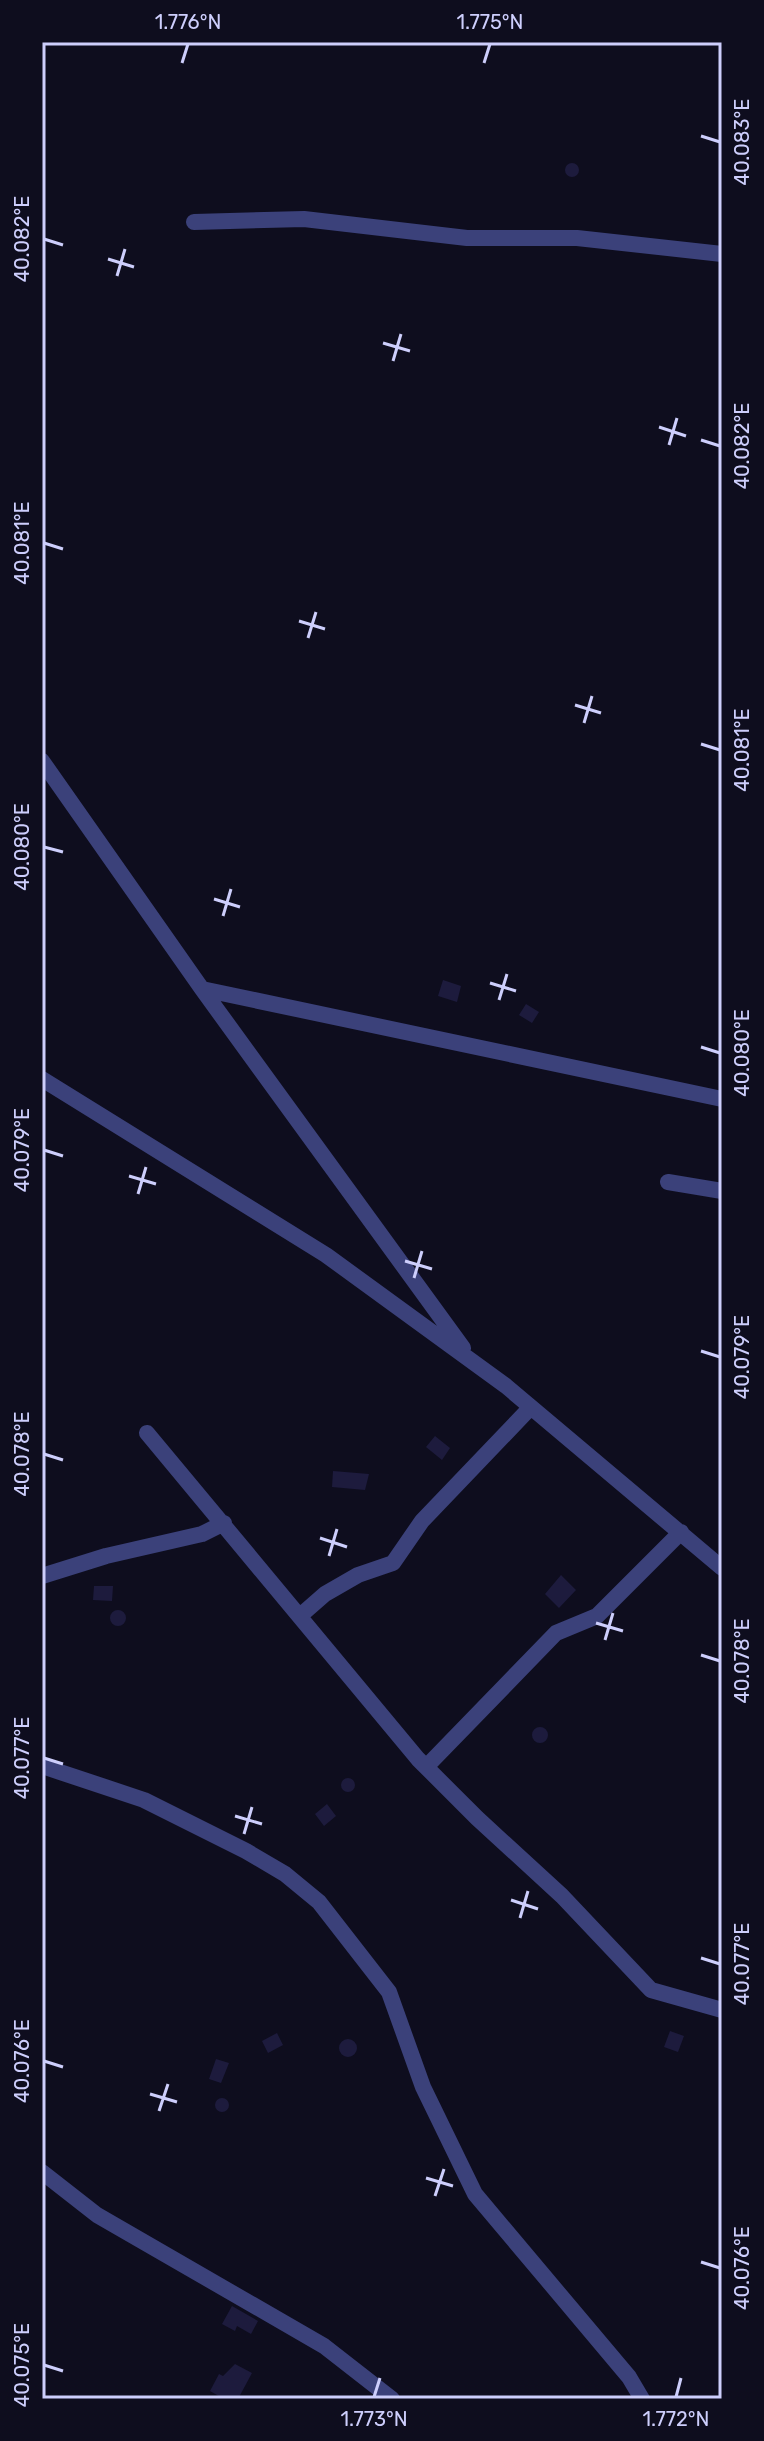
<svg xmlns="http://www.w3.org/2000/svg" width="764" height="2441" viewBox="0 0 764 2441" font-family="Rubik,sans-serif">
  <style>
    .building { fill: #1d1b3d }
    .lines { fill: none; stroke-linecap: round; stroke-linejoin: round }
    .street { stroke: #3b417a; stroke-width: 16 }
    .ticks { fill: none; stroke: #cdcefc; stroke-width: 3 }
    .neatline { fill: none; stroke: #cdcefc; stroke-width: 3 }
    .ticks-label { font-size: 20px; text-anchor: middle; fill: #cdcefc }
  </style>
  <rect width="100%" height="100%" fill="#0e0d1e"/>
  <path class="building" d="M565 170a7 7 0 1 1 14 0a7 7 0 1 1-14 0Z
    M443 980 461 986 457 1002 438 996Z
    M526 1004 539 1012 532 1023 519 1015Z
    M435 1436 450 1448 442 1460 426 1447Z
    M333 1471 369 1474 365 1490 332 1487Z
    M561 1575 576 1590 559 1608 545 1594Z
    M94 1586H113L112 1601 93 1600Z
    M110 1618a8 8 0 1 1 16 0a8 8 0 1 1-16 0Z
    M532 1735a8 8 0 1 1 16 0a8 8 0 1 1-16 0Z
    M341 1785a7 7 0 1 1 14 0a7 7 0 1 1-14 0Z
    M327 1804 336 1816 324 1826 315 1814Z
    M670 2031 684 2036 678 2052 664 2047Z
    M277 2033 283 2045 268 2053 262 2041Z
    M339 2048a9 9 0 1 1 18 0a9 9 0 1 1-18 0Z
    M216 2059 229 2063 221 2083 209 2079Z
    M215 2105a7 7 0 1 1 14 0a7 7 0 1 1-14 0Z
    M232 2306 258 2321 251 2334 237 2326 235 2331 222 2324Z
    M235 2364 252 2373 238 2399H224L210 2391 219 2374 223 2376Z"/>
  <g class="lines">
    <path class="street" d="M194 222 304 219 467 238H577L722 254
      M42 761 202 989 463 1348
      M202 989 722 1099
      M42 1079 326 1255 506 1386 722 1568
      M668 1182 722 1191
      M147 1433 418 1759 477 1818 562 1896 651 1990 722 2010
      M42 1576 106 1556 202 1534 224 1523
      M301 1615 325 1594 358 1575 393 1563 422 1521 531 1407
      M42 1766 144 1800 246 1851 285 1874 319 1902 389 1992 423 2087 475 2194 629 2377 642 2399
      M426 1767 556 1633 597 1616 681 1532
      M42 2172 97 2215 324 2346 392 2399"/>
  </g>
  <path class="ticks" d="M182 63 188 44M484 63 490 44M701 136 720 142M44 239 63 245M108 259 134 267M117 276 125 249M383 343 410 351M393 361 401 334M659 427 686 436M701 440 720 446M669 445 677 418M44 543 63 549M299 621 325 629M308 638 316 612M575 705 601 713M584 723 592 696M701 744 720 750M44 847 63 852M214 899 240 907M223 916 231 889M490 983 516 991M499 1000 507 974M701 1047 720 1053M44 1150 63 1156M129 1176 156 1184M138 1194 146 1167M405 1261 432 1269M414 1278 422 1251M701 1351 720 1357M44 1454 63 1460M320 1538 347 1547M329 1556 337 1529M596 1623 623 1631M605 1640 613 1613M701 1655 720 1661M44 1758 63 1764M235 1816 262 1824M244 1834 252 1807M511 1900 538 1909M520 1918 528 1891M701 1958 720 1964M44 2061 63 2067M150 2094 177 2102M159 2111 168 2084M426 2178 453 2186M435 2196 444 2169M701 2262 720 2268M44 2365 63 2371M374 2397 380 2378M676 2397 681 2378"/>
  <rect width="764" height="2441" fill="none" stroke="#0e0d1e" stroke-width="88"/>
  <rect x="44" y="44" width="676" height="2353" class="neatline"/>
  <g class="ticks-label">
    <text x="188" y="29">1.776°N</text>
    <text x="490" y="29">1.775°N</text>
    <text transform="translate(742 142) rotate(-90)" y="7">40.083°E</text>
    <text transform="translate(22 239) rotate(-90)" y="7">40.082°E</text>
    <text transform="translate(742 446) rotate(-90)" y="7">40.082°E</text>
    <text transform="translate(22 543) rotate(-90)" y="7">40.081°E</text>
    <text transform="translate(742 750) rotate(-90)" y="7">40.081°E</text>
    <text transform="translate(22 847) rotate(-90)" y="7">40.080°E</text>
    <text transform="translate(742 1053) rotate(-90)" y="7">40.080°E</text>
    <text transform="translate(22 1150) rotate(-90)" y="7">40.079°E</text>
    <text transform="translate(742 1357) rotate(-90)" y="7">40.079°E</text>
    <text transform="translate(22 1454) rotate(-90)" y="7">40.078°E</text>
    <text transform="translate(742 1661) rotate(-90)" y="7">40.078°E</text>
    <text transform="translate(22 1758) rotate(-90)" y="7">40.077°E</text>
    <text transform="translate(742 1964) rotate(-90)" y="7">40.077°E</text>
    <text transform="translate(22 2061) rotate(-90)" y="7">40.076°E</text>
    <text transform="translate(742 2268) rotate(-90)" y="7">40.076°E</text>
    <text transform="translate(22 2365) rotate(-90)" y="7">40.075°E</text>
    <text x="374" y="2426">1.773°N</text>
    <text x="676" y="2426">1.772°N</text>
  </g>
</svg>
